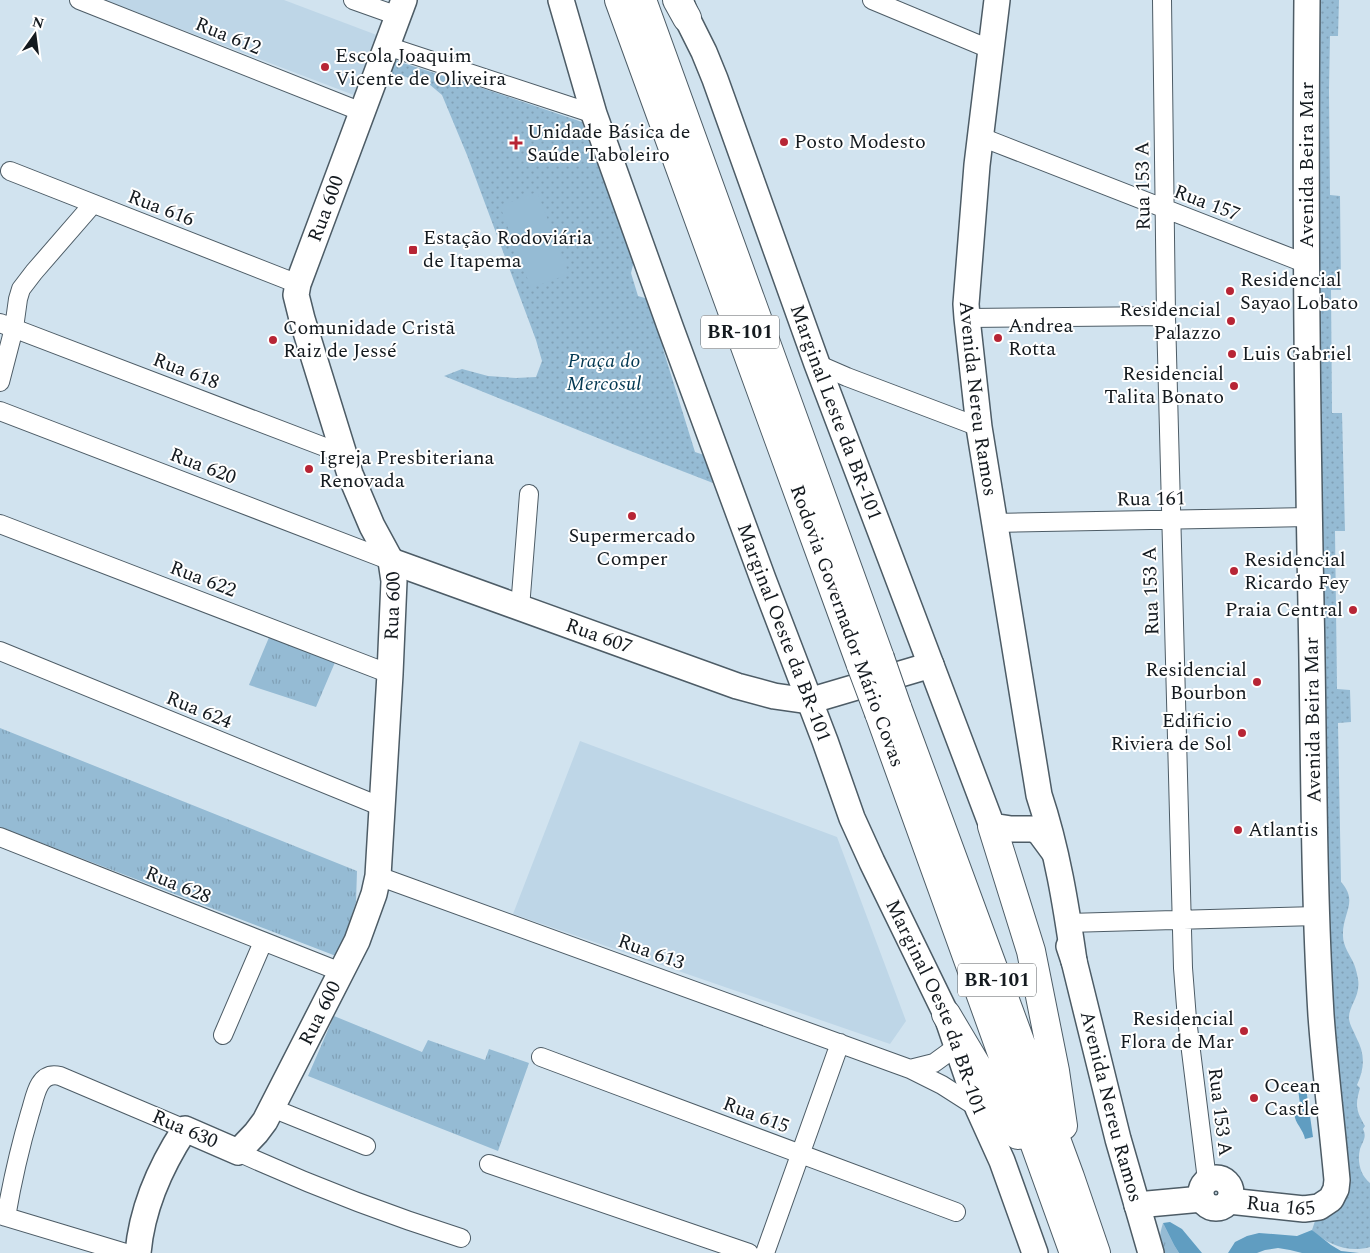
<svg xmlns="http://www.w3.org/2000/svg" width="1370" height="1253" viewBox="0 0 1370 1253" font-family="Spectral,serif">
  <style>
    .built { fill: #bed6e7 }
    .grass { fill: url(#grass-tufts) }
    .park { fill: url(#park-dots) }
    .pitch { fill: #95bbd4 }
    .water { fill: #609dc1 }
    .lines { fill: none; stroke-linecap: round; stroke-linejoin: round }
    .street-casing { stroke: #4d5c66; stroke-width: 20 }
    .secondary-casing { stroke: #4d5c66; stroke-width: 28 }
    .highway-casing { stroke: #4d5c66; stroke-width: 30 }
    .street { stroke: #fff; stroke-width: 18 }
    .secondary { stroke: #fff; stroke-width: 25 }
    .highway { stroke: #fff; stroke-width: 28 }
    .highway-bridge-casing { stroke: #4d5c66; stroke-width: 30; stroke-linecap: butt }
    .highway-bridge { stroke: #fff; stroke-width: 28 }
    .poi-dot { fill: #b72535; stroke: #fff; stroke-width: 2 }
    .labels { text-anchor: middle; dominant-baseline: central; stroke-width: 4; stroke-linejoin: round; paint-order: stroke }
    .shield { fill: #fff; stroke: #5a5f62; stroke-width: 1 }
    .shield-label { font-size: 19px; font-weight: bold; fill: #141a1f }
    .street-label { font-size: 20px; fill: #141a1f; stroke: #fff }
    .poi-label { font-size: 20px; fill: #141a1f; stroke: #fff; text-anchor: start }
    .park-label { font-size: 20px; font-style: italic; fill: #033852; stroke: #fff }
  </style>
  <defs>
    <pattern id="grass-tufts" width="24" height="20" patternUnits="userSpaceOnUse" patternTransform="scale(1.25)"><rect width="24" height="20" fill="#95bbd4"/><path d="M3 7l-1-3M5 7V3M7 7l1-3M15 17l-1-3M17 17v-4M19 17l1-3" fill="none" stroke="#80a0b6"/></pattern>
    <pattern id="park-dots" width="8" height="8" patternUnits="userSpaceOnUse" patternTransform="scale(1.25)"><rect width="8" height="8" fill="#95bbd4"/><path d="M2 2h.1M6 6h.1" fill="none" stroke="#80a0b6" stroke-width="1.8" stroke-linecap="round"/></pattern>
  </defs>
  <rect width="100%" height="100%" fill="#d1e3ef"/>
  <path class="built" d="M104 0H284L382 37 359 97Z
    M580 741 837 837 906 1021 890 1044 513 914Z"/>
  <path class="grass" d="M270 635 336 660 316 707 249 685Z
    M0 728 357 871 356 902 345 935 336 956 0 827Z
    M334 1016 422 1052 428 1040 485 1060 489 1049 529 1063 498 1151 308 1076Z
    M1163 1223 1174 1245 1179 1253H1163C1159 1240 1159 1236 1163 1223Z"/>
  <path class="park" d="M1316 0H1339L1338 36H1330L1329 91 1330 195 1340 196 1341 290H1331L1332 413H1342L1345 531H1335L1337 689 1350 690 1351 722 1338 723 1341 882C1359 902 1342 913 1343 936 1343 946 1350 955 1354 964 1356 969 1357 974 1358 979 1361 997 1348 1006 1349 1019 1350 1026 1354 1031 1356 1037 1365 1053 1365 1068 1357 1085L1360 1088C1355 1105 1356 1111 1365 1126L1363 1129C1367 1137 1363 1141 1360 1149 1357 1161 1360 1175 1370 1183V1247C1349 1253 1327 1245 1312 1230L1316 1218 1322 1216 1335 1068 1324 852Z
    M390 59 479 87 582 122 634 261 631 273 638 296 652 300 665 342 663 349 695 452 704 455 713 483 615 445 444 376 462 369 488 376 516 378 536 377 542 361 536 340 467 155 442 95 429 84 403 76 385 77Z"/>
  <path class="pitch" d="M537 192 569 274 531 288 500 206Z"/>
  <path class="water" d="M1306 1088 1313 1137 1305 1139C1303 1126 1286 1117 1300 1104L1298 1089Z
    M1170 1222 1182 1229 1202 1253H1179L1174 1245 1163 1223Z
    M1312 1230 1331 1245 1341 1251 1359 1253H1302L1290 1250 1278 1248 1265 1250 1257 1253H1228L1235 1242 1247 1236 1259 1233 1297 1236Z"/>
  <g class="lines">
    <defs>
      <path id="street" d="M79 0 362 112
        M353 0 398 16
        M872 0 992 50
        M1162 0 1166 316 1183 968 1187 1019 1207 1180
        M387 46 594 114
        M981 137 1307 264
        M10 171 298 284
        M967 318 1166 316
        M0 323 343 454
        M817 364 847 377 979 427
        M0 382 14 328 18 299 21 289 34 272 93 204
        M0 411 391 561
        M994 523 1309 517
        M0 524 390 674
        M520 608 529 494
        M0 651 382 807
        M0 837 341 972
        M378 876 910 1069 942 1085 978 1108
        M1068 923 1317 916
        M223 1035 263 942
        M541 1057 956 1212
        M910 1069 934 1063 956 1047
        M272 1108 366 1146
        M238 1152C310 1185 385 1214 461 1238
        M489 1164 749 1253
        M0 1215 126 1253
        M6 1217C12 1182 20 1147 30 1113 33 1104 35 1092 40 1084 45 1076 52 1074 60 1076L185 1129
        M765 1253 840 1043"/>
      <g id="secondary">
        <path id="s1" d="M561 0 594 114 671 329 763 579 825 741 852 818 872 862 946 1014 978 1108 1002 1161 1035 1253"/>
        <path id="s2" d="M680 0 687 18 704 52 715 79 817 364 992 826 1011 829H1034L1040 833 1054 852"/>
        <path id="s3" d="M997 0 977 165 966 304 967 318 979 427 1039 795C1057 849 1066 905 1074 961"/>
        <path id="s4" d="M391 561 737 686 774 696 809 701 931 665"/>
        <path id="s5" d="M1069 946 1074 961 1118 1139 1151 1253"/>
        <circle cx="1216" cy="1193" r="15"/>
        <path id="s6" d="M1229 1201 1304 1209 1319 1207 1331 1199 1336 1189 1337 1180C1332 1125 1325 1070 1321 1015 1313 879 1314 742 1311 605 1307 404 1305 202 1307 0"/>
        <path d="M1137 1205 1202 1199"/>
        <path id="s7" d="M138 1253C142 1207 160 1167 185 1129L238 1152 256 1133 265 1121 357 941 374 894 378 876 390 674 394 581 391 561 372 526 350 474 302 319 296 295 298 284 404 0"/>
      </g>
      <path id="highway" d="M619 0 861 665
        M642 0 880 658
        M677 0 687 18
        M897 707 1070 1177 1096 1253
        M879 713 1074 1253
        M992 826 1031 951 1055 1071 1063 1126
        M946 1014 1018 1135"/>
    </defs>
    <use href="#street" class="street-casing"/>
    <use href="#secondary" class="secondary-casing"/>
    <use href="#highway" class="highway-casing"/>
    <use href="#street" class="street"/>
    <use href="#secondary" class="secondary"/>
    <use href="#highway" class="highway"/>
    <defs>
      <path id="highway-bridge" d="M880 658 897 707
        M861 665 879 713"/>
    </defs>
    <use href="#highway-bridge" class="highway-bridge-casing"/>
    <use href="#highway-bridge" class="highway-bridge"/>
  </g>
  <g class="poi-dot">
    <circle cx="325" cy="67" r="5"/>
    <circle cx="784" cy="142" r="5"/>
    <path d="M513.5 135.5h5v5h5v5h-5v5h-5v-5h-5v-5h5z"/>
    <rect x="408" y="245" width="10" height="10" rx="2.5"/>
    <circle cx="1230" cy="291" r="5"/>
    <circle cx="1231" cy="321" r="5"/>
    <circle cx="998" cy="338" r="5"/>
    <circle cx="273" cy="340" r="5"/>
    <circle cx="1232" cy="354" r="5"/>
    <circle cx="1234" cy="386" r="5"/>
    <circle cx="309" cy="469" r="5"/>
    <circle cx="632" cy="516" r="5"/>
    <circle cx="1234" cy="571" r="5"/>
    <circle cx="1353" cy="610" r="5"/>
    <circle cx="1257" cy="682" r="5"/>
    <circle cx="1242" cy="733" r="5"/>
    <circle cx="1238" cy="830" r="5"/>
    <circle cx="1244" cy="1031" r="5"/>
    <circle cx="1254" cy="1098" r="5"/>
  </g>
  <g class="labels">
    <g class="shield">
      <rect x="701" y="315.5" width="78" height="33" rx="4"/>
      <rect x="958" y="963.5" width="78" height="33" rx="4"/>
    </g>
    <g class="shield-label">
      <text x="740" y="332">BR-101</text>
      <text x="997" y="980">BR-101</text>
    </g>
    <g class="street-label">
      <text transform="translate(228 36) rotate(22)">Rua 612</text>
      <text transform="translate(1307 165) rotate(-90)">Avenida Beira Mar</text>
      <text transform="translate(1143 186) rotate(-91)">Rua 153 A</text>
      <text transform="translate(1207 203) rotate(21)">Rua 157</text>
      <text transform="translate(161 208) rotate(21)">Rua 616</text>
      <text stroke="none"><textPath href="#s7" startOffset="1194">Rua 600</textPath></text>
      <text transform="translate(186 371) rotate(21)">Rua 618</text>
      <text stroke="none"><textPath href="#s3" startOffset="401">Avenida Nereu Ramos</textPath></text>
      <text stroke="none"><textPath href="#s2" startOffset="441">Marginal Leste da BR-101</textPath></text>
      <text transform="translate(203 466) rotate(21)">Rua 620</text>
      <text transform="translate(1151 499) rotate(-1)">Rua 161</text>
      <text transform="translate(203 579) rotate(21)">Rua 622</text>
      <text transform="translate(1151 591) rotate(-92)">Rua 153 A</text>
      <text stroke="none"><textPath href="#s7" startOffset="774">Rua 600</textPath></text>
      <text transform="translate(847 626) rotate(70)">Rodovia Governador Mário Covas</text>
      <text stroke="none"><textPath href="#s1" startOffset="671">Marginal Oeste da BR-101</textPath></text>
      <text stroke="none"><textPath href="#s4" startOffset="221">Rua 607</textPath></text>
      <text transform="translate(199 710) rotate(22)">Rua 624</text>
      <text transform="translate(1313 720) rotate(-91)">Avenida Beira Mar</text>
      <text transform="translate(178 885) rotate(22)">Rua 628</text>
      <text transform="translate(651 952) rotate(20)">Rua 613</text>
      <text stroke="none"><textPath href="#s1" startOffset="1076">Marginal Oeste da BR-101</textPath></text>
      <text stroke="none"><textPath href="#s7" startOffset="354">Rua 600</textPath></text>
      <text stroke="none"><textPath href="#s5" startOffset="166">Avenida Nereu Ramos</textPath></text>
      <text transform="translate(1220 1112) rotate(83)">Rua 153 A</text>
      <text transform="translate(756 1115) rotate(21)">Rua 615</text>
      <text transform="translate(185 1129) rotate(23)">Rua 630</text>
      <text stroke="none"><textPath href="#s6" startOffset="52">Rua 165</textPath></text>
    </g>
    <g class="poi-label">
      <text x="335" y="56">Escola Joaquim<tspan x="335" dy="23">Vicente de Oliveira</tspan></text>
      <text x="527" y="132">Unidade Básica de<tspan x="527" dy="23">Saúde Taboleiro</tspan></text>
      <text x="794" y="142">Posto Modesto</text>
      <text x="423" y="238">Estação Rodoviária<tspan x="423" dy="23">de Itapema</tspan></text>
      <text x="1240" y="280">Residencial<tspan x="1240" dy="23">Sayao Lobato</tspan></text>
      <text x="1221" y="310" text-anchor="end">Residencial<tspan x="1221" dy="23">Palazzo</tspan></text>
      <text x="1008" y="326">Andrea<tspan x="1008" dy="23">Rotta</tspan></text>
      <text x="283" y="328">Comunidade Cristã<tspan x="283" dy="23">Raiz de Jessé</tspan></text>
      <text x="1242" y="354">Luis Gabriel</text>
      <text x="1224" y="374" text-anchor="end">Residencial<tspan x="1224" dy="23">Talita Bonato</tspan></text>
      <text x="319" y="458">Igreja Presbiteriana<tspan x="319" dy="23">Renovada</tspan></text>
      <text x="632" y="536" text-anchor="middle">Supermercado<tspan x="632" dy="23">Comper</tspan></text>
      <text x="1244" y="560">Residencial<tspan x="1244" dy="23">Ricardo Fey</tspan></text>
      <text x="1343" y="610" text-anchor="end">Praia Central</text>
      <text x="1247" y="670" text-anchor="end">Residencial<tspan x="1247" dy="23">Bourbon</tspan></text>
      <text x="1232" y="721" text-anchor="end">Edificio<tspan x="1232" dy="23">Riviera de Sol</tspan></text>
      <text x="1248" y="830">Atlantis</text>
      <text x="1234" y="1019" text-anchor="end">Residencial<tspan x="1234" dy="23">Flora de Mar</tspan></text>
      <text x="1264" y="1086">Ocean<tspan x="1264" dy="23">Castle</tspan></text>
    </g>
    <g class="park-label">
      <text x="604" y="361">Praça do<tspan x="604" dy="23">Mercosul</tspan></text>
    </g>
  </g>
  <g transform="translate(35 35) rotate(14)" stroke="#ffffff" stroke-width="4" paint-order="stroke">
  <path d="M0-4L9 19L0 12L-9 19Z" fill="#141a1f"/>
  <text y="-8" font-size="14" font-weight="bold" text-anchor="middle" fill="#141a1f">N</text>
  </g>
</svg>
